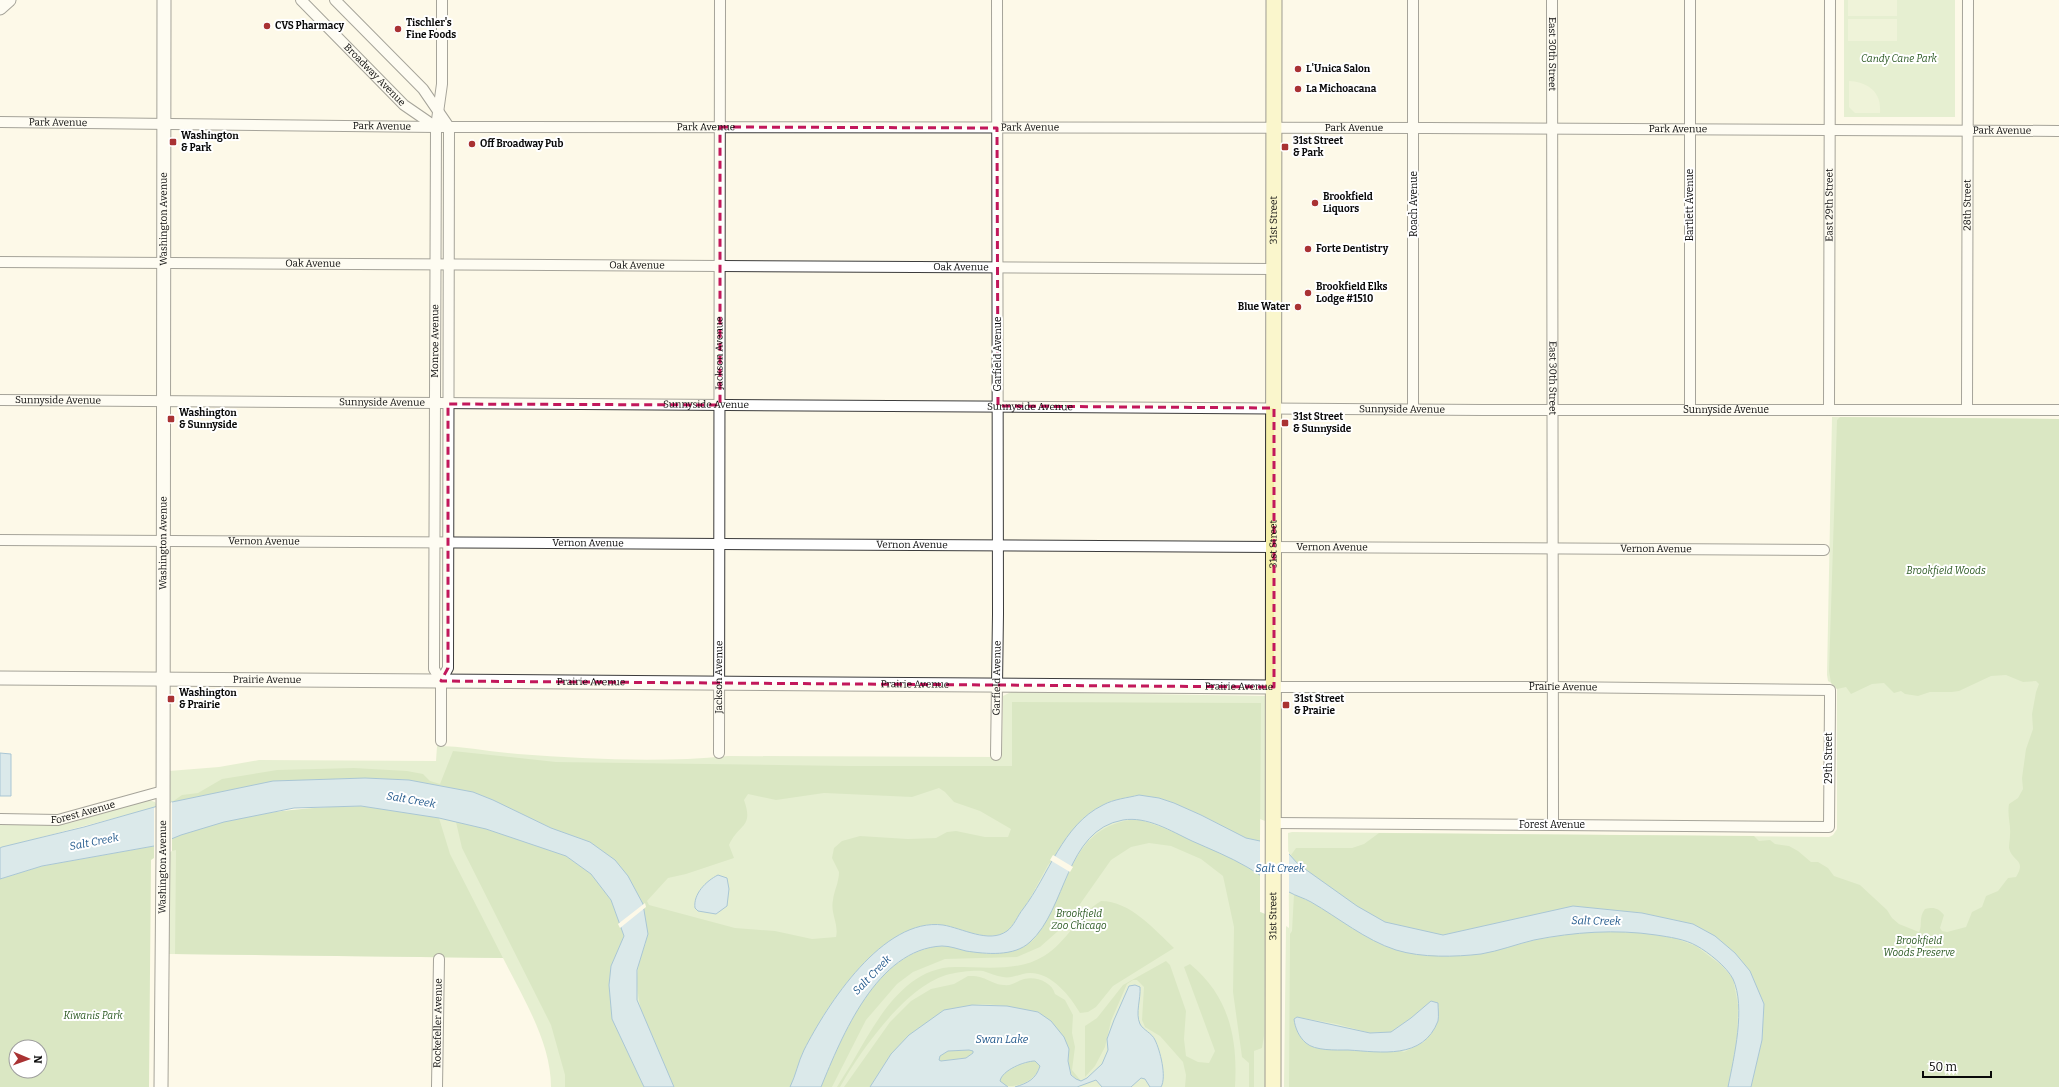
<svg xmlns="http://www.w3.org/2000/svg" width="2059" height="1087" viewBox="0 0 2059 1087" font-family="Bitter,serif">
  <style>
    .green { fill: #cbe2b6 }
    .forest { fill: #afd198; fill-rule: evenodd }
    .pitch { fill: #ddebc7 }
    .water { fill: #b2d5ee; stroke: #4287bd; fill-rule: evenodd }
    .pier { fill: #fdf9e8 }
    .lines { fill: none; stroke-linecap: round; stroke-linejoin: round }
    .minor-casing { stroke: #3c3c3c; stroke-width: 12 }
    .tertiary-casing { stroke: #3c3c3c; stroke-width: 15 }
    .secondary-casing { stroke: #2b2b2b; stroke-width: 17 }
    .minor { stroke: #fff; stroke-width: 10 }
    .tertiary { stroke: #fff; stroke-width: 13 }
    .secondary { stroke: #f6f1aa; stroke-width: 15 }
    .marked { fill: none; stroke: #c2185b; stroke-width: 3; stroke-dasharray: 8 5; stroke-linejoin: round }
    .poi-dot { fill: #a93233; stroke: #fff; stroke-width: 1.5 }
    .labels { text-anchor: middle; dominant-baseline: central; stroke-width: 4; stroke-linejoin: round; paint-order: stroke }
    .poi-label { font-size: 10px; font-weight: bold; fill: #090909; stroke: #fff; text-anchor: start }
    .street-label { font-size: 10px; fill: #090909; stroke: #fff }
    .park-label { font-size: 10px; font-style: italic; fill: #2b5922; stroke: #fff }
    .water-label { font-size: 11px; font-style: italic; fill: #22598c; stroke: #fff }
  </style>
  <rect width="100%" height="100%" fill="#fdf9e8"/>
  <path class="green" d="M1844 0H1955V117H1844Z
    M1832 417 2059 419V1087H1284L1286 926 1289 928V915L1288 833 1292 832 1829 837 1833 835 1837 829V689L1836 686 1828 681 1827 675Z
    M1011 692 1266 696 1265 821 1260 819V841L1244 865 1260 875V912L1265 914 1266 1087H551C551 1042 523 998 503 958L169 954 170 852 172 851V838L361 806 439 817 440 788 170 803 169 771 219 767 259 760 436 761 437 746C464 746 491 752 518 754 588 759 658 763 728 756L1002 757 1003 696Z
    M149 800 155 802 157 807 0 848V823H70Z"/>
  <path class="forest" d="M1840 417 2059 419V1087H1751L1762 1040 1764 1004 1693 924 1642 913 1573 906 1443 935C1424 932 1403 929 1386 923 1355 911 1324 883 1298 864L1291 855 1296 848H1352L1364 844 1379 833 1754 836 1759 841 1770 840 1775 844 1789 846 1798 851 1811 862H1818L1828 868 1834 876 1860 885 1887 910 1892 918 1899 924 1919 932C1923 925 1918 918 1925 909 1934 907 1938 908 1944 915L1940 928 1942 931 1947 932 1966 927 1972 912 1982 907 1986 896 1998 891 2008 878 2016 877C2027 859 2012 862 2009 848 2009 843 2010 839 2010 835 2011 824 2007 816 2009 804L2018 798 2023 789 2022 778 2026 749 2033 729 2032 714 2036 692 2039 684 2036 681 2023 682 2006 675 1991 676 1959 691 1952 692H1930L1918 696 1905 694 1901 691 1894 693 1884 683 1872 684 1851 694 1846 687 1837 689 1831 683 1829 671 1837 420Z
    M1012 702 1261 703 1260 841 1246 838 1201 815 1174 803 1138 795 1116 800 1104 804 1048 865 1028 902 1009 930 1002 934 991 936 973 934 952 927 934 924 925 925 900 934 872 956 803 1052 797 1074 790 1087H674C653 1039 622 996 646 943L590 842 551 828 493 800 473 792 409 780 365 778 274 781 172 802 182 795 198 793 222 779 277 770 354 768 407 771 423 774 430 781 440 784 453 751 556 762 849 766H1012ZM939 788 945 792 954 802 980 811 1011 829 1008 837H985L956 831 947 832 936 838 908 839 860 836 842 841 834 848 832 858 839 872C839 882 834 891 833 900 830 913 839 924 836 937L812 939 775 931 735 928 649 905 647 901 668 878 686 874 734 858 729 845C739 823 754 828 744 800L748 794 776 800 824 793 912 797Z
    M361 806 439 818 450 854 503 958 175 954 176 850 172 851V838C232 814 297 807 361 806Z
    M1137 819C1177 831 1225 853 1260 875V912L1265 914 1264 1036 1262 1048 1254 1051V1087H1249V1063L1242 1057 1233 992 1234 927 1223 876 1201 859 1171 846 1149 843 1131 847 1111 860 1066 924 1040 947 1017 957 945 959 913 972 897 984 866 1020 832 1087H821C842 1034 877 950 943 946 949 946 957 949 964 950 984 955 1000 955 1019 947 1024 945 1030 943 1033 940 1039 934 1043 925 1048 917 1073 873 1076 825 1137 819Z
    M456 822 486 829 566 856 591 874 611 900 624 936 611 966 609 985 612 1019 644 1087H565V1075L551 1025 462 848Z
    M154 846V858L151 860 149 1087H0V879L42 866ZM16 1047H40V1071H16Z
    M1294 894 1414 954H1482L1535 940 1584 932H1639L1674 938 1696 946 1721 965 1733 978 1738 1005 1737 1045 1728 1087H1289L1290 934 1292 931ZM1297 1017 1337 1024 1370 1033 1391 1032 1411 1018 1438 1020 1424 1042 1404 1052Z
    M1101 901C1130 901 1154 929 1174 948L1113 986 1096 1007 1088 1012 1080 1013C1070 996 1052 973 1030 973 1021 973 1012 979 1003 977 996 976 990 973 983 971 974 970 959 972 950 974 907 984 861 1050 840 1087H837C842 1078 848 1070 853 1061 875 1023 904 967 955 967 985 967 1018 972 1044 956 1067 942 1078 915 1101 901Z
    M1166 961 1170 965 1186 1011 1184 1039 1186 1056 1198 1062 1209 1063 1215 1051 1184 967 1190 964C1229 996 1238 1038 1235 1087H1185L1186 1075 1183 1062 1160 1036 1145 1027 1142 1020 1144 987 1137 980H1133L1127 984 1111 1021 1105 1047 1095 1066 1085 1077V1026L1097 1018 1123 985Z
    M968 976C986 975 990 984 1004 985 1012 986 1017 981 1024 979 1036 976 1052 982 1055 994L1065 1000 1073 1015 1072 1033 1075 1047 1072 1070 1081 1081C1067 1077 1068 1061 1069 1049L1039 1012C1020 1009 990 1002 972 1005 963 1007 954 1013 947 1017 903 1036 895 1047 870 1087H844L890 1022 911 1001 931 989 954 984Z
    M969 1050 973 1051V1053L966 1058 941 1061 939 1060V1056L948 1051Z
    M1031 1061 1038 1062 1040 1066C1035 1081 1020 1087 1004 1086L1000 1081C1003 1069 1022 1065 1031 1061Z"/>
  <path class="pitch" d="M1848 0H1897V16H1848Z
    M1848 19H1897V41H1848Z
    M1849 81C1868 82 1882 92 1880 113H1855L1849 107Z"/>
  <path class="water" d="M0 753 11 754V796H0Z
    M365 778 409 780 473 792 493 800 551 828 590 842 615 860 628 876 643 904 648 934 637 970V1000L674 1087H644L612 1019 609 985 611 966 624 936 611 900 591 874 566 856 486 829 439 818 361 806 294 808 224 822 181 835 154 846 42 866 0 879V848L2 847 84 827 172 802 273 781Z
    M1139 795 1159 798 1174 803 1201 815 1246 838 1260 841 1289 854 1298 864 1357 906 1385 922 1443 935 1573 906 1642 913 1693 924 1715 936 1735 953 1750 971 1764 1004 1762 1040 1751 1087H1728C1734 1057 1746 1007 1733 979 1727 967 1708 952 1697 946 1685 939 1669 937 1656 935 1616 929 1574 932 1534 940 1517 944 1499 951 1481 954 1455 957 1422 958 1396 950 1365 940 1339 918 1311 902 1304 898 1296 896 1289 892 1274 886 1261 875 1247 867 1230 857 1210 849 1192 841 1171 831 1147 816 1123 820 1065 830 1067 909 1030 942 1014 957 986 954 966 951 958 949 950 946 942 946 877 949 842 1036 821 1087H790C796 1075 798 1062 804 1050 827 1005 883 917 943 925 962 928 989 944 1007 931 1014 926 1018 915 1023 909 1049 875 1062 825 1103 805 1114 799 1127 798 1139 795Z
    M718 875 727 878 729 889 727 906 716 914 698 911 695 908C693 894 706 881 718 875Z
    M1135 985 1140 987C1141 999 1135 1013 1140 1024 1143 1030 1152 1033 1155 1040 1160 1050 1167 1077 1161 1087H1150L1145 1079 1141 1078 1131 1087H1102L1096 1080 1077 1087H1015C1028 1083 1036 1079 1040 1066L1035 1061C1025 1061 1002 1070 1000 1081L1008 1087H870L891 1054 909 1035 944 1010 972 1005 1007 1006 1038 1012 1051 1021 1064 1037 1069 1049 1068 1061 1071 1075 1076 1079 1081 1081 1087 1078 1102 1064 1108 1050 1107 1039 1114 1020 1129 986ZM969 1050 973 1051V1053L966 1058 941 1061 939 1060 940 1056 948 1051Z
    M1431 1001 1438 1003C1438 1008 1439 1016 1438 1021 1423 1060 1381 1052 1348 1050 1336 1050 1315 1051 1306 1043 1299 1037 1295 1028 1294 1019L1297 1017 1370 1033 1391 1032 1411 1018Z"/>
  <path class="pier" d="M172 802V841L154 848V808Z
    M1260 839 1289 852V895L1260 878Z
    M1053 855 1073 867 1070 872 1050 860Z
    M645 903 646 907 620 928 618 924Z"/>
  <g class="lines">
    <defs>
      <g id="minor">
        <path id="s1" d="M301 0 404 105 436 127"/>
        <path d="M335 0 423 89 449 127 448 668 441 681V741"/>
        <path d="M1413 0V409"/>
        <path id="s2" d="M1552 0 1553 825"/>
        <path d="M1690 0V409"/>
        <path id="s3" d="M0 122 436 127 1426 128 2059 131"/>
        <path id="s4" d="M0 262 1274 269"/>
        <path id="s5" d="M0 400 1482 410H2059"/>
        <path id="s6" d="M1829 410 1830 0"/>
        <path id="s7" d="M1967 410 1968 0"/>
        <path id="s8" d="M0 540 1824 550"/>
        <path id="s9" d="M441 681 434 669 436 127 442 84V0"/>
        <path id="s10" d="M1274 687H1553L1830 690V701L1829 827 1274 823"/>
        <path id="s11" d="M719 753 720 0"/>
        <path id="s12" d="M996 755 998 614 997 0"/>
        <path id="s13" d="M0 819 58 820 163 791"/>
        <path id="s14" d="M437 1087 439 959"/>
      </g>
      <g id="tertiary">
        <path d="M0 8 9 0"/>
        <path id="s15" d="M0 678 1274 687"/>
        <path id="s16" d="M161 1087 163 854 164 0"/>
      </g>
      <g id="secondary">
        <path id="s17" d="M1273 1087 1274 0"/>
      </g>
    </defs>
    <use href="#minor" class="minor-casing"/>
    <use href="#tertiary" class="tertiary-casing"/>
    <use href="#secondary" class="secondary-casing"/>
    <use href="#minor" class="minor"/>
    <use href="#tertiary" class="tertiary"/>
    <use href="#secondary" class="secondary"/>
  </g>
  <path d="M0 0H2059V1087H0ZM720 127 997 128 998 406 1274 408V687L441 681 448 668V404L720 405Z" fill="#fdf9e8" fill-opacity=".55" fill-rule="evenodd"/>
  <path class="marked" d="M720 127 997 128 998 406 1274 408V687L441 681 448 668V404L720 405Z"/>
  <g class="poi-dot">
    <circle cx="267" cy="26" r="4"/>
    <circle cx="398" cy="29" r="4"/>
    <circle cx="1298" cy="69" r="4"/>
    <circle cx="1298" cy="89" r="4"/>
    <rect x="169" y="138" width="8" height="8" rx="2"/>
    <circle cx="472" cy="144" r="4"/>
    <rect x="1281" y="143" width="8" height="8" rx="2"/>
    <circle cx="1315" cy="203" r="4"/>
    <circle cx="1308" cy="249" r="4"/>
    <circle cx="1308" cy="293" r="4"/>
    <circle cx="1298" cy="307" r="4"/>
    <rect x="167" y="415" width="8" height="8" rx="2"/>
    <rect x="1281" y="419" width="8" height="8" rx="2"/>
    <rect x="167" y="695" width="8" height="8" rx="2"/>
    <rect x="1282" y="701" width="8" height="8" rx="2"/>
  </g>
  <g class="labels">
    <g class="poi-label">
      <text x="406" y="23">Tischler's<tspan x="406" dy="12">Fine Foods</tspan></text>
      <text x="275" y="26">CVS Pharmacy</text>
      <text x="1306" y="69">L'Unica Salon</text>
      <text x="1306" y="89">La Michoacana</text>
      <text x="181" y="136">Washington<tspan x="181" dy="12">&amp; Park</tspan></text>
      <text x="1293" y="141">31st Street<tspan x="1293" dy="12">&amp; Park</tspan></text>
      <text x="480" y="144">Off Broadway Pub</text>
      <text x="1323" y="197">Brookfield<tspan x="1323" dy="12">Liquors</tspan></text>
      <text x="1316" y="249">Forte Dentistry</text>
      <text x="1316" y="287">Brookfield Elks<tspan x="1316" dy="12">Lodge #1510</tspan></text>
      <text x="1290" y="307" text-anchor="end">Blue Water</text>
      <text x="179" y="413">Washington<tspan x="179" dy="12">&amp; Sunnyside</tspan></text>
      <text x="1293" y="417">31st Street<tspan x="1293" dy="12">&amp; Sunnyside</tspan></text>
      <text x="179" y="693">Washington<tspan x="179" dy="12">&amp; Prairie</tspan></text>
      <text x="1294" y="699">31st Street<tspan x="1294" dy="12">&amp; Prairie</tspan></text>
    </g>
    <g class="street-label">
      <text stroke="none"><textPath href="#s2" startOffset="54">East 30th Street</textPath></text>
      <text stroke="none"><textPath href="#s1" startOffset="105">Broadway Avenue</textPath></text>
      <text stroke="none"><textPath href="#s3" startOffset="58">Park Avenue</textPath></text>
      <text stroke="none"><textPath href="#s3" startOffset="382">Park Avenue</textPath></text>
      <text stroke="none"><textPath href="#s3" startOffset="706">Park Avenue</textPath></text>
      <text stroke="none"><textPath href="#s3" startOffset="1030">Park Avenue</textPath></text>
      <text stroke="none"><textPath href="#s3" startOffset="1354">Park Avenue</textPath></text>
      <text stroke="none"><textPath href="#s3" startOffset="1678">Park Avenue</textPath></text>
      <text stroke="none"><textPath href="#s3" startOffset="2002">Park Avenue</textPath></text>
      <text transform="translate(1414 204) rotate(-90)">Roach Avenue</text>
      <text transform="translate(1690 205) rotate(-90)">Bartlett Avenue</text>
      <text stroke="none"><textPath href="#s6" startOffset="205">East 29th Street</textPath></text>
      <text stroke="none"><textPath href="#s7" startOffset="205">28th Street</textPath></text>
      <text stroke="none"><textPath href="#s16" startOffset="868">Washington Avenue</textPath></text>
      <text stroke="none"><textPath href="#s17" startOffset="867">31st Street</textPath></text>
      <text stroke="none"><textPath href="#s4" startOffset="313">Oak Avenue</textPath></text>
      <text stroke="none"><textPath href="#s4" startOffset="637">Oak Avenue</textPath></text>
      <text stroke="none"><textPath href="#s4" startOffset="961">Oak Avenue</textPath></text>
      <text stroke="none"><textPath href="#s9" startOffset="342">Monroe Avenue</textPath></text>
      <text stroke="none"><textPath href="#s11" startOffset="400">Jackson Avenue</textPath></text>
      <text transform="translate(998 354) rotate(-90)">Garfield Avenue</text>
      <text stroke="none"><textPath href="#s2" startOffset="378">East 30th Street</textPath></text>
      <text stroke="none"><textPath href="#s5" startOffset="58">Sunnyside Avenue</textPath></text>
      <text stroke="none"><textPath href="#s5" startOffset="382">Sunnyside Avenue</textPath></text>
      <text stroke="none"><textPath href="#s5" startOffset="706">Sunnyside Avenue</textPath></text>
      <text stroke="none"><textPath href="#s5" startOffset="1030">Sunnyside Avenue</textPath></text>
      <text stroke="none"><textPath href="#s5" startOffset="1402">Sunnyside Avenue</textPath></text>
      <text stroke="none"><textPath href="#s5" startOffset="1726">Sunnyside Avenue</textPath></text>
      <text stroke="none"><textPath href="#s8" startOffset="264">Vernon Avenue</textPath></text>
      <text stroke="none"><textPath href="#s8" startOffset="588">Vernon Avenue</textPath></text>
      <text stroke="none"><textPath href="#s16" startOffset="544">Washington Avenue</textPath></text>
      <text stroke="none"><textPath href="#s17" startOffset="543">31st Street</textPath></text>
      <text stroke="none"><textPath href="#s8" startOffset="912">Vernon Avenue</textPath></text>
      <text stroke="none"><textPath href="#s8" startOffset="1332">Vernon Avenue</textPath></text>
      <text stroke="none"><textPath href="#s8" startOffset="1656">Vernon Avenue</textPath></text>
      <text stroke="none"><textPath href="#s11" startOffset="76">Jackson Avenue</textPath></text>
      <text stroke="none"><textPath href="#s12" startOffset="77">Garfield Avenue</textPath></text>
      <text stroke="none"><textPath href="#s15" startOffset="267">Prairie Avenue</textPath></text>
      <text stroke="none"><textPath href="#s15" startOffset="591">Prairie Avenue</textPath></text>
      <text stroke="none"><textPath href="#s15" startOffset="915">Prairie Avenue</textPath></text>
      <text stroke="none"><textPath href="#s15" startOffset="1239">Prairie Avenue</textPath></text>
      <text stroke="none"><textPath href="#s10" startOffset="289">Prairie Avenue</textPath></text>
      <text transform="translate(1829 758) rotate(-90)">29th Street</text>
      <text stroke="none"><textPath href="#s13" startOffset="84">Forest Avenue</textPath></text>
      <text x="1552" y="825">Forest Avenue</text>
      <text stroke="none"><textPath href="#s16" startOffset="220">Washington Avenue</textPath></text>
      <text stroke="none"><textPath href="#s17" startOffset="171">31st Street</textPath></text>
      <text stroke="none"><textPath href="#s14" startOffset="64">Rockefeller Avenue</textPath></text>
    </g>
    <g class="park-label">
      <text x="1899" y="59">Candy Cane Park</text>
      <text x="1946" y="571">Brookfield Woods</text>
      <text x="1079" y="914">Brookfield<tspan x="1079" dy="12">Zoo Chicago</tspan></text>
      <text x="1919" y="941">Brookfield<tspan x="1919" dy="12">Woods Preserve</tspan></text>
      <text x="93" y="1016">Kiwanis Park</text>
    </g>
    <g class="water-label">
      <text transform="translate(411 800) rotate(10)">Salt Creek</text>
      <text transform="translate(94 842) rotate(-11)">Salt Creek</text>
      <text x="1280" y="868">Salt Creek</text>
      <text transform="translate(1596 921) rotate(1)">Salt Creek</text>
      <text transform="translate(872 975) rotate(-46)">Salt Creek</text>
      <text x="1002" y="1039">Swan Lake</text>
    </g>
  </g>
  <g transform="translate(28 1059) rotate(92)"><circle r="19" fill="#ffffff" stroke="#9d9d9d"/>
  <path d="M0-3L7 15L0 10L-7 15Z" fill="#a93233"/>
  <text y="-6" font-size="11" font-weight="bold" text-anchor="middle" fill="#090909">N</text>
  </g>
  <path d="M1923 1071v6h68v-6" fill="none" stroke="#090909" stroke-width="2"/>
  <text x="1929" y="1071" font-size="12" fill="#090909" stroke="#ffffff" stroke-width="3" paint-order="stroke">50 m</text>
</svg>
